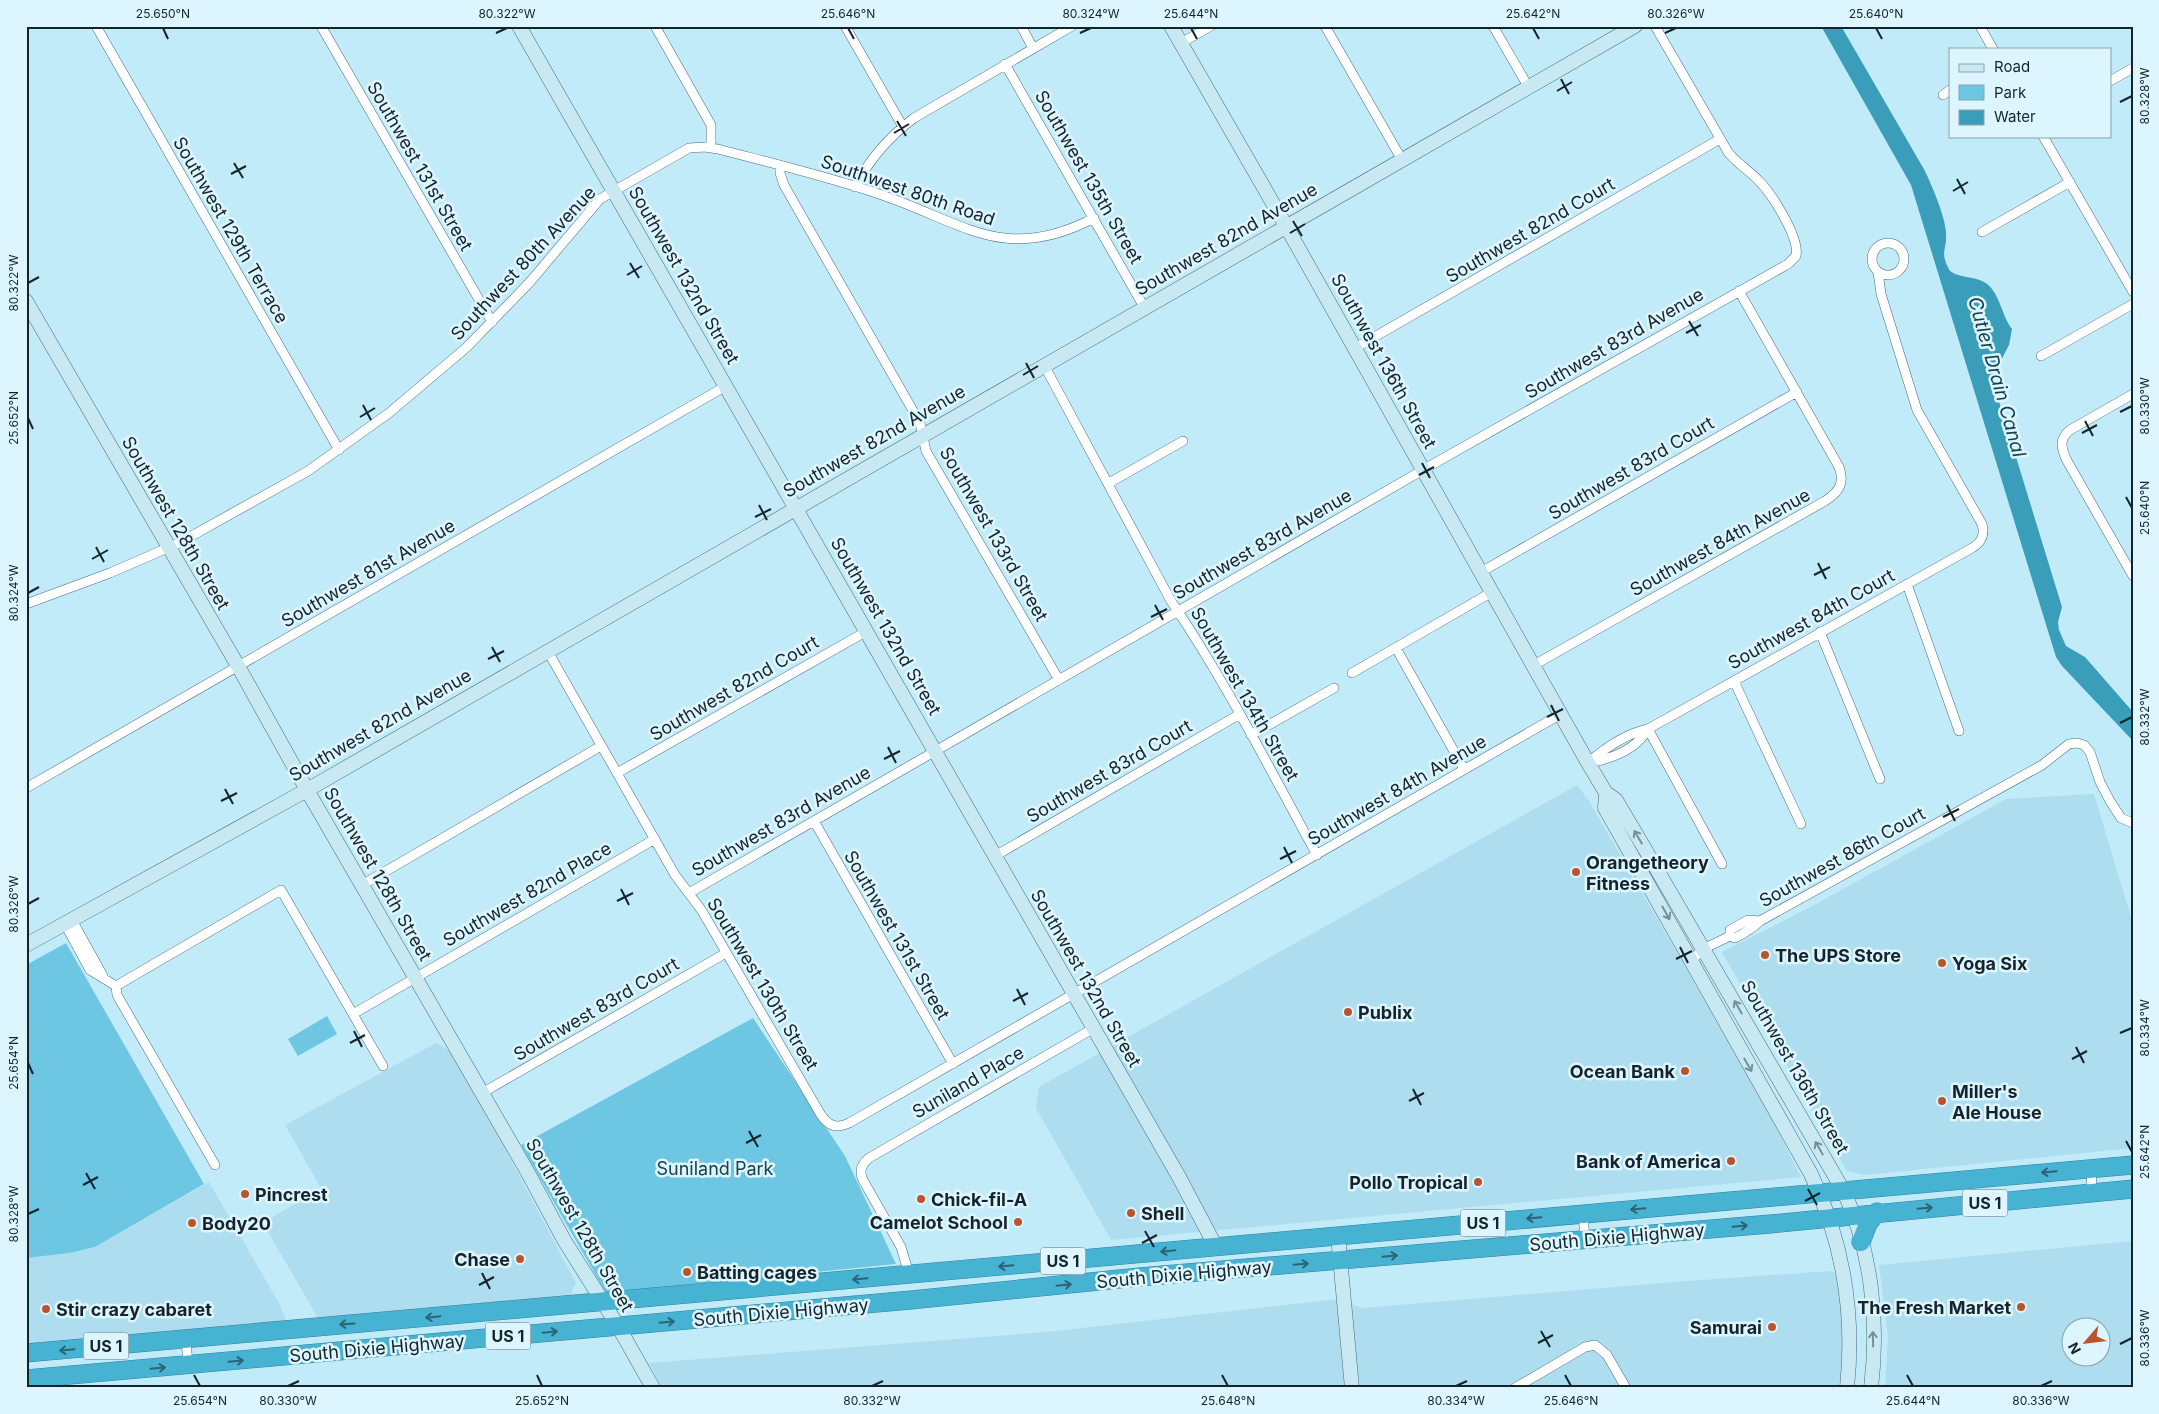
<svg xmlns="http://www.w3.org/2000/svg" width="2159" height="1414" viewBox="0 0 2159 1414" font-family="Inter,sans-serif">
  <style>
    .built { fill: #adddee; fill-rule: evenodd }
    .green { fill: #6dc7e3 }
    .water { fill: #3a9ebb }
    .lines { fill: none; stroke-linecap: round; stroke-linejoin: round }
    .street-casing { stroke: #476c79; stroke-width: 10 }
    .secondary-casing { stroke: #476c79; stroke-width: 15 }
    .highway-casing { stroke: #368197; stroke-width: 19 }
    .street { stroke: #fff; stroke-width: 9 }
    .secondary { stroke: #c8e8f2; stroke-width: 14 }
    .highway { stroke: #47b3d2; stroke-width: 18 }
    .oneway { stroke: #779098 }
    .oneway2 { stroke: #2c6476 }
    .ticks { fill: none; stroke: #15242a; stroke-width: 2 }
    .poi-dot { fill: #bb542c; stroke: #ddf5fe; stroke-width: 2 }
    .labels { text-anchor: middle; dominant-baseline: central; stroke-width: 5; stroke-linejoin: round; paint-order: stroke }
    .shield { fill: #ddf5fe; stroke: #51636a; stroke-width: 1 }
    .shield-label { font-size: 16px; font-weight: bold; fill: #15242a }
    .street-label { font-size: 18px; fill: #15242a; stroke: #ddf5fe }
    .poi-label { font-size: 18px; font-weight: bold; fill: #15242a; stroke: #ddf5fe; text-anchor: start }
    .park-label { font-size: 18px; fill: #16414e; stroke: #ddf5fe }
    .water-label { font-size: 19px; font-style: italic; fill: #15414e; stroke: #ddf5fe }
    .neatline { fill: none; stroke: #15242a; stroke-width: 2 }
    .ticks-label { font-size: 12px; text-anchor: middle; fill: #15242a }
  </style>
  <rect width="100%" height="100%" fill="#c2ebf9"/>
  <path class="built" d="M1577 785 1589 801 1692 979 1772 1119 1801 1177 1111 1240 1036 1108 1039 1087Z
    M2094 794 2133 924V1148L1865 1175 1847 1171 1722 952 1816 904 2006 799Z
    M436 1043 449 1050 491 1122 576 1283 569 1297 319 1320 263 1223 321 1188 285 1125Z
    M209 1182 280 1305 287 1322 26 1345V1258L70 1253 95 1247Z
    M2133 1241V1388H1885L1888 1336 1879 1265ZM2072 1326H2102V1356H2072Z
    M1830 1271 1840 1276 1845 1308 1843 1388H662L649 1363 1046 1332 1338 1299 1362 1308 1674 1282Z"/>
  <path class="green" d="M66 943 204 1184 95 1247 70 1253 26 1258V965Z
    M327 1016 337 1034 298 1056 288 1039Z
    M753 1018 845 1156 896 1264 606 1293 521 1145Z"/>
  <path class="water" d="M1821 26H1841L1925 171C1932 186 1946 218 1946 234 1947 251 1939 252 1950 271 1959 278 1973 276 1984 282 2000 291 2001 315 2012 329L2009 345 1994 374 1993 382 2062 607 2058 622 2059 630 2066 646 2085 657 2133 712V741L2062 666 2056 657 1911 185Z"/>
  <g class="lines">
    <defs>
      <path id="street" d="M96 26 339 450
        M321 26 492 322
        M655 26 711 125V148
        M845 26 903 127
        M1021 26 1033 48
        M1325 26 1402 160
        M1493 26 1529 88
        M1980 26 1993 49
        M1181 43 1211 26
        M1005 64 1144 307
        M2110 81 2133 68
        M1943 95 1950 90
        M2043 136 2133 292
        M780 165V173L784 185 920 423 926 451 1059 680
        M855 187C869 160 890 136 914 118L1072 26
        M1982 232 2070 182
        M1872 259a16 16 0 1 1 32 0a16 16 0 1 1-32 0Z
        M1355 348 1720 139
        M2041 356 2133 304
        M1044 365 1171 601C1226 682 1270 770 1317 855
        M2133 394 2070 430C2059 439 2061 447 2066 459L2133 576
        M1109 483 1183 441
        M1481 572 1797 392
        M1907 584 1959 731
        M26 604 110 573 179 543 308 471 389 413 467 347 530 282 600 199 689 148 705 147 718 149C771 163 826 176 879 194 963 222 1004 265 1094 218
        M1820 632 1880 779
        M1396 648 1464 769
        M547 650 675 875 702 911 821 1115C829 1126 836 1129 849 1123L1561 714
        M1534 665 1825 501C1839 492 1845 483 1839 467L1739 291
        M1352 673 1492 592
        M1734 681 1801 824
        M1648 729C1636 750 1611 759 1588 763 1605 748 1625 734 1648 729Z
        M1251 735 1334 688
        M617 773 867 631
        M26 788 726 386
        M814 821 953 1064
        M995 856 1240 714
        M1722 864 1648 729 1972 548C1982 542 1985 535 1982 524L1917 410 1881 294 1878 272
        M362 885 601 746
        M689 893 1435 463 1788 264 1796 256C1800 238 1772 194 1759 181 1749 170 1737 164 1728 152L1655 26
        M72 920 103 976
        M65 924 90 970 116 986 117 995 215 1165
        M1730 936V930L1748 920 1760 921
        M1692 960 1703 949 1730 936 1735 938C1745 933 1753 928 1760 921L2042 765 2069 744 2077 743 2084 745 2090 752 2100 782 2110 801 2121 818 2133 823
        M116 986 281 890 383 1066
        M353 1014 655 839
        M482 1093 726 953
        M2091 1168 2092 1193
        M1583 1214 1585 1239
        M909 1274 901 1247 863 1180C859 1171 861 1165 869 1158L1094 1028
        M186 1339 188 1365
        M1515 1388 1585 1347 1595 1345 1607 1355 1626 1388"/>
      <path id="secondary" d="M519 26 1179 1177 1216 1247
        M1171 26 1286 226 1588 763 1606 793 1616 800 1652 861 1843 1190C1872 1250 1879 1323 1871 1388
        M26 301 238 666 307 790 527 1171 564 1240 618 1326 653 1388
        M1606 793 1605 808 1811 1174C1843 1242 1855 1313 1847 1388
        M26 945 307 790 1635 26
        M1338 1236 1352 1388"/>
      <path id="highway" d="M1861 1242 1868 1224 1877 1212
        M26 1353 2133 1165
        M26 1379 911 1300 1139 1277 1770 1224 2133 1189"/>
    </defs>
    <use href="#street" class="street-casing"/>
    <use href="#secondary" class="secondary-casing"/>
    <use href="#highway" class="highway-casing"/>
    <use href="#street" class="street"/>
    <use href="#secondary" class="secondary"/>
    <use href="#highway" class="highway"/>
  </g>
  <defs><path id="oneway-shaft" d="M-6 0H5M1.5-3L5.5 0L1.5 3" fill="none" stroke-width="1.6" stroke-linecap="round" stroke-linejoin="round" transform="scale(1.25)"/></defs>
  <g class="oneway">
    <use href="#oneway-shaft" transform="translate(1638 837) rotate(-121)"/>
    <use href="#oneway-shaft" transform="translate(1666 913) rotate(61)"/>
    <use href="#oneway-shaft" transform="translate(1738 1007) rotate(-120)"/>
    <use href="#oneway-shaft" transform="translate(1748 1065) rotate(60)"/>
    <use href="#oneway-shaft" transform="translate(1819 1148) rotate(-120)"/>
    <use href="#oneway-shaft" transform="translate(1873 1339) rotate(-91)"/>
  </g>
  <g class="oneway2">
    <use href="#oneway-shaft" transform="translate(2049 1172) rotate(175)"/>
    <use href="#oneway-shaft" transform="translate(1925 1208) rotate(-5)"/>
    <use href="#oneway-shaft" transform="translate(1638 1209) rotate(175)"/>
    <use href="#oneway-shaft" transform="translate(1534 1218) rotate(175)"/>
    <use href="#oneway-shaft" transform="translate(1740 1226) rotate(-5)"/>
    <use href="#oneway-shaft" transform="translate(1168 1251) rotate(174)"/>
    <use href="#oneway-shaft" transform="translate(1390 1256) rotate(-5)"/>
    <use href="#oneway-shaft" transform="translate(1301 1264) rotate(-5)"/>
    <use href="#oneway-shaft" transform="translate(1006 1266) rotate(175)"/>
    <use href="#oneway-shaft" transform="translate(860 1279) rotate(175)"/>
    <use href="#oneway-shaft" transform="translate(1064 1285) rotate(-6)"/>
    <use href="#oneway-shaft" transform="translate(433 1317) rotate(174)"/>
    <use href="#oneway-shaft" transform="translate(667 1322) rotate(-5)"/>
    <use href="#oneway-shaft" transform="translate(347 1324) rotate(176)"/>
    <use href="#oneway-shaft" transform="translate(550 1332) rotate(-5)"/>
    <use href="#oneway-shaft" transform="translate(67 1350) rotate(175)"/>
    <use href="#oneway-shaft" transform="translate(236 1361) rotate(-5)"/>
    <use href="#oneway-shaft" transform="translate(158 1368) rotate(-5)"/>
  </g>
  <path class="ticks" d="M163 28 168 39M848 28 854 39M1191 28 1197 39M1533 28 1539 39M1876 28 1882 39M496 33 507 28M1080 33 1091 28M1665 33 1676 28M1561 79 1569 94M1557 91 1572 82M2120 102 2132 96M897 121 906 136M894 133 909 124M234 163 243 178M231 174 246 166M1957 179 1965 194M1953 191 1968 182M1293 221 1302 236M1290 233 1305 224M630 263 639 278M627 275 642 266M28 283 39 277M1689 321 1698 336M1686 333 1701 325M1026 363 1034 378M1023 375 1038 366M363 405 371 420M2120 412 2132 406M360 417 375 408M28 418 33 429M2085 421 2093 436M2082 433 2097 425M1422 463 1430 478M1419 475 1434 467M2126 497 2132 508M759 505 767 520M755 517 771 509M96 547 104 562M92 559 108 550M1818 563 1826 579M1814 575 1830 567M28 593 39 587M1155 605 1163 620M1151 617 1167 609M492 647 500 662M488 659 504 651M1551 705 1559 721M1547 717 1563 709M2120 723 2132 717M888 747 896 763M884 759 900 751M225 789 233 804M221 801 237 793M1947 805 1955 821M1943 817 1959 809M1284 847 1292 863M1280 859 1296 851M621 889 629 905M617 901 633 893M28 904 39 898M1680 947 1688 963M1676 959 1692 951M1017 989 1025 1005M1013 1001 1028 993M354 1031 362 1047M2120 1033 2132 1028M350 1043 365 1035M2076 1047 2084 1063M2072 1059 2087 1051M28 1063 33 1074M1413 1089 1421 1105M1409 1101 1424 1093M749 1131 758 1147M2126 1141 2132 1152M746 1143 761 1135M86 1173 95 1189M83 1185 98 1177M1808 1189 1817 1205M1805 1201 1820 1193M28 1214 39 1209M1145 1231 1154 1247M1142 1243 1157 1235M482 1273 490 1289M479 1285 494 1277M1541 1331 1550 1347M1538 1343 1553 1335M2120 1344 2132 1338M194 1375 200 1386M537 1375 542 1386M1222 1375 1228 1386M1565 1375 1571 1386M1907 1375 1913 1386M288 1386 299 1381M872 1386 883 1381M1456 1386 1467 1381M2041 1386 2052 1381"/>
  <g class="poi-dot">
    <circle cx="1576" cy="872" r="5"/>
    <circle cx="1765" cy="955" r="5"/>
    <circle cx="1942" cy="963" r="5"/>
    <circle cx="1348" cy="1012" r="5"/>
    <circle cx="1685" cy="1071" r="5"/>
    <circle cx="1942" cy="1101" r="5"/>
    <circle cx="1731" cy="1161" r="5"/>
    <circle cx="1478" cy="1182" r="5"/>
    <circle cx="245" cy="1194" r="5"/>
    <circle cx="921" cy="1199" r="5"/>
    <circle cx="1131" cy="1213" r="5"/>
    <circle cx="1018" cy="1222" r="5"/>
    <circle cx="192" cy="1223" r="5"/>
    <circle cx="520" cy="1259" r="5"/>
    <circle cx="687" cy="1272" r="5"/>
    <circle cx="2021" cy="1307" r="5"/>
    <circle cx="46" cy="1309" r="5"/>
    <circle cx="1772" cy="1327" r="5"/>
  </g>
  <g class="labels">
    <g class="shield">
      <rect x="1962.5" y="1189.5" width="45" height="27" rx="4"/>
      <rect x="1460.5" y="1209.5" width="45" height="27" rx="4"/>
      <rect x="1040.5" y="1247.5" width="45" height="27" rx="4"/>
      <rect x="485.5" y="1322.5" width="45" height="27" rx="4"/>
      <rect x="83.5" y="1332.5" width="45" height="27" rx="4"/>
    </g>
    <g class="shield-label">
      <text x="1985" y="1203">US 1</text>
      <text x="1483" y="1223">US 1</text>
      <text x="1063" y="1261">US 1</text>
      <text x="508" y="1336">US 1</text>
      <text x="106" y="1346">US 1</text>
    </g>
    <g class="street-label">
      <text transform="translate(420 166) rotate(60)">Southwest 131st Street</text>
      <text transform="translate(1089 177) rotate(60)">Southwest 135th Street</text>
      <text transform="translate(908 190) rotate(19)">Southwest 80th Road</text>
      <text transform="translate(231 230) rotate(60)">Southwest 129th Terrace</text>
      <text transform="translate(1530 230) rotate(-30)">Southwest 82nd Court</text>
      <text transform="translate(1226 239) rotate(-30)">Southwest 82nd Avenue</text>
      <text transform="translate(523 263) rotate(-47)">Southwest 80th Avenue</text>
      <text transform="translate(684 275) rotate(60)">Southwest 132nd Street</text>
      <text transform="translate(1614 343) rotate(-30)">Southwest 83rd Avenue</text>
      <text transform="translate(1384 361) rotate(61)">Southwest 136th Street</text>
      <text transform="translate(874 441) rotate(-30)">Southwest 82nd Avenue</text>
      <text transform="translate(1631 468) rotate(-30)">Southwest 83rd Court</text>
      <text transform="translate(176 523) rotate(60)">Southwest 128th Street</text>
      <text transform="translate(994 534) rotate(60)">Southwest 133rd Street</text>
      <text transform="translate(1720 542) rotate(-29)">Southwest 84th Avenue</text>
      <text transform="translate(1262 544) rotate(-30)">Southwest 83rd Avenue</text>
      <text transform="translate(368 573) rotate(-30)">Southwest 81st Avenue</text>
      <text transform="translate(1811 619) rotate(-29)">Southwest 84th Court</text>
      <text transform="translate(886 626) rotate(60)">Southwest 132nd Street</text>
      <text transform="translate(734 688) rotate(-30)">Southwest 82nd Court</text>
      <text transform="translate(1245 694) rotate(60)">Southwest 134th Street</text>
      <text transform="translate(380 725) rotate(-30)">Southwest 82nd Avenue</text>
      <text transform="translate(1109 771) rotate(-30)">Southwest 83rd Court</text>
      <text transform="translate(1397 790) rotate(-30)">Southwest 84th Avenue</text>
      <text transform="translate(781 821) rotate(-30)">Southwest 83rd Avenue</text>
      <text transform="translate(1842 857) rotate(-29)">Southwest 86th Court</text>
      <text transform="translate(378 874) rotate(60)">Southwest 128th Street</text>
      <text transform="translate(527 894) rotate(-30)">Southwest 82nd Place</text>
      <text transform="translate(897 935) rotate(60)">Southwest 131st Street</text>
      <text transform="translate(1086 978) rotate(60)">Southwest 132nd Street</text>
      <text transform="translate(763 984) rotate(59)">Southwest 130th Street</text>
      <text transform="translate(596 1009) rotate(-30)">Southwest 83rd Court</text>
      <text transform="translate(1795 1067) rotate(60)">Southwest 136th Street</text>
      <text transform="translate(968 1082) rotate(-30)">Suniland Place</text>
      <text transform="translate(580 1225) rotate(60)">Southwest 128th Street</text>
      <text transform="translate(1617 1237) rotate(-5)">South Dixie Highway</text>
      <text transform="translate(1184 1274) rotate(-5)">South Dixie Highway</text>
      <text transform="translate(781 1312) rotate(-5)">South Dixie Highway</text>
      <text transform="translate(377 1348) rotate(-5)">South Dixie Highway</text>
    </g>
    <g class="poi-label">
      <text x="1586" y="862">Orangetheory<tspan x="1586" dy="21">Fitness</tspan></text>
      <text x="1775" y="955">The UPS Store</text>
      <text x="1952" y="963">Yoga Six</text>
      <text x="1358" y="1012">Publix</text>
      <text x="1675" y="1071" text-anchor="end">Ocean Bank</text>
      <text x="1952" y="1091">Miller's<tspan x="1952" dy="21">Ale House</tspan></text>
      <text x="1721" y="1161" text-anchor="end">Bank of America</text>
      <text x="1468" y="1182" text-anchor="end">Pollo Tropical</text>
      <text x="255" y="1194">Pincrest</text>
      <text x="931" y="1199">Chick-fil-A</text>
      <text x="1141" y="1213">Shell</text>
      <text x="1008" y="1222" text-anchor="end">Camelot School</text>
      <text x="202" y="1223">Body20</text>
      <text x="510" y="1259" text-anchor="end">Chase</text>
      <text x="697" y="1272">Batting cages</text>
      <text x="2011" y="1307" text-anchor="end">The Fresh Market</text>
      <text x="56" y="1309">Stir crazy cabaret</text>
      <text x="1762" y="1327" text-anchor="end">Samurai</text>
    </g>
    <g class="park-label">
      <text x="715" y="1168">Suniland Park</text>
    </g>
    <g class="water-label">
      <text transform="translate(1997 377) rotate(74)">Cutler Drain Canal</text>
    </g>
  </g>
  <rect width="2159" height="1414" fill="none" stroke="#ddf5fe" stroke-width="55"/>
  <rect x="1949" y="48" width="162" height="90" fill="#ddf5fe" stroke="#8da1a9"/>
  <rect x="1959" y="64" width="25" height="8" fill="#c8e8f2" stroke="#8da1a9"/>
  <text x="1994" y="72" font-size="15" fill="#15242a">Road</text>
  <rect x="1959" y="85" width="25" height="15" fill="#6dc7e3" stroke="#8da1a9"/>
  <text x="1994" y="98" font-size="15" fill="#15242a">Park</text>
  <rect x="1959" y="110" width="25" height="15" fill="#3a9ebb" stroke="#8da1a9"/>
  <text x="1994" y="122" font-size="15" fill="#15242a">Water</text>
  <g transform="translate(2086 1342) rotate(242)"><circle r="24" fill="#ddf5fe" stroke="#8da1a9"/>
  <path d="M0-4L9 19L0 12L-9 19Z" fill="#bb542c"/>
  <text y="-8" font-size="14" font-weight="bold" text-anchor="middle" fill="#15242a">N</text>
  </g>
  <rect x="28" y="28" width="2104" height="1358" class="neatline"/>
  <g class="ticks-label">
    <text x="163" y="18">25.650°N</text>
    <text x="507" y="18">80.322°W</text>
    <text x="848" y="18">25.646°N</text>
    <text x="1091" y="18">80.324°W</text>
    <text x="1191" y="18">25.644°N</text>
    <text x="1533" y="18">25.642°N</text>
    <text x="1676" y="18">80.326°W</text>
    <text x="1876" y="18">25.640°N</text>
    <text transform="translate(2145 96) rotate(-90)" y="4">80.328°W</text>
    <text transform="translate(14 283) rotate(-90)" y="4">80.322°W</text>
    <text transform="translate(2145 406) rotate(-90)" y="4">80.330°W</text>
    <text transform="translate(14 418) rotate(-90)" y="4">25.652°N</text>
    <text transform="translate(2145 508) rotate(-90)" y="4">25.640°N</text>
    <text transform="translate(14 593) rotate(-90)" y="4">80.324°W</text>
    <text transform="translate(2145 717) rotate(-90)" y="4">80.332°W</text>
    <text transform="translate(14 904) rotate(-90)" y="4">80.326°W</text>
    <text transform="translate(2145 1028) rotate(-90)" y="4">80.334°W</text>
    <text transform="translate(14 1063) rotate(-90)" y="4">25.654°N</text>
    <text transform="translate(2145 1152) rotate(-90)" y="4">25.642°N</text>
    <text transform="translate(14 1214) rotate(-90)" y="4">80.328°W</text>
    <text transform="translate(2145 1338) rotate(-90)" y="4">80.336°W</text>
    <text x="200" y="1405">25.654°N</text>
    <text x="288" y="1405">80.330°W</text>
    <text x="542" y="1405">25.652°N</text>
    <text x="872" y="1405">80.332°W</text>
    <text x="1228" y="1405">25.648°N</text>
    <text x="1456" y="1405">80.334°W</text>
    <text x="1571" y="1405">25.646°N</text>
    <text x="1913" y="1405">25.644°N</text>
    <text x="2041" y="1405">80.336°W</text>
  </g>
</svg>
